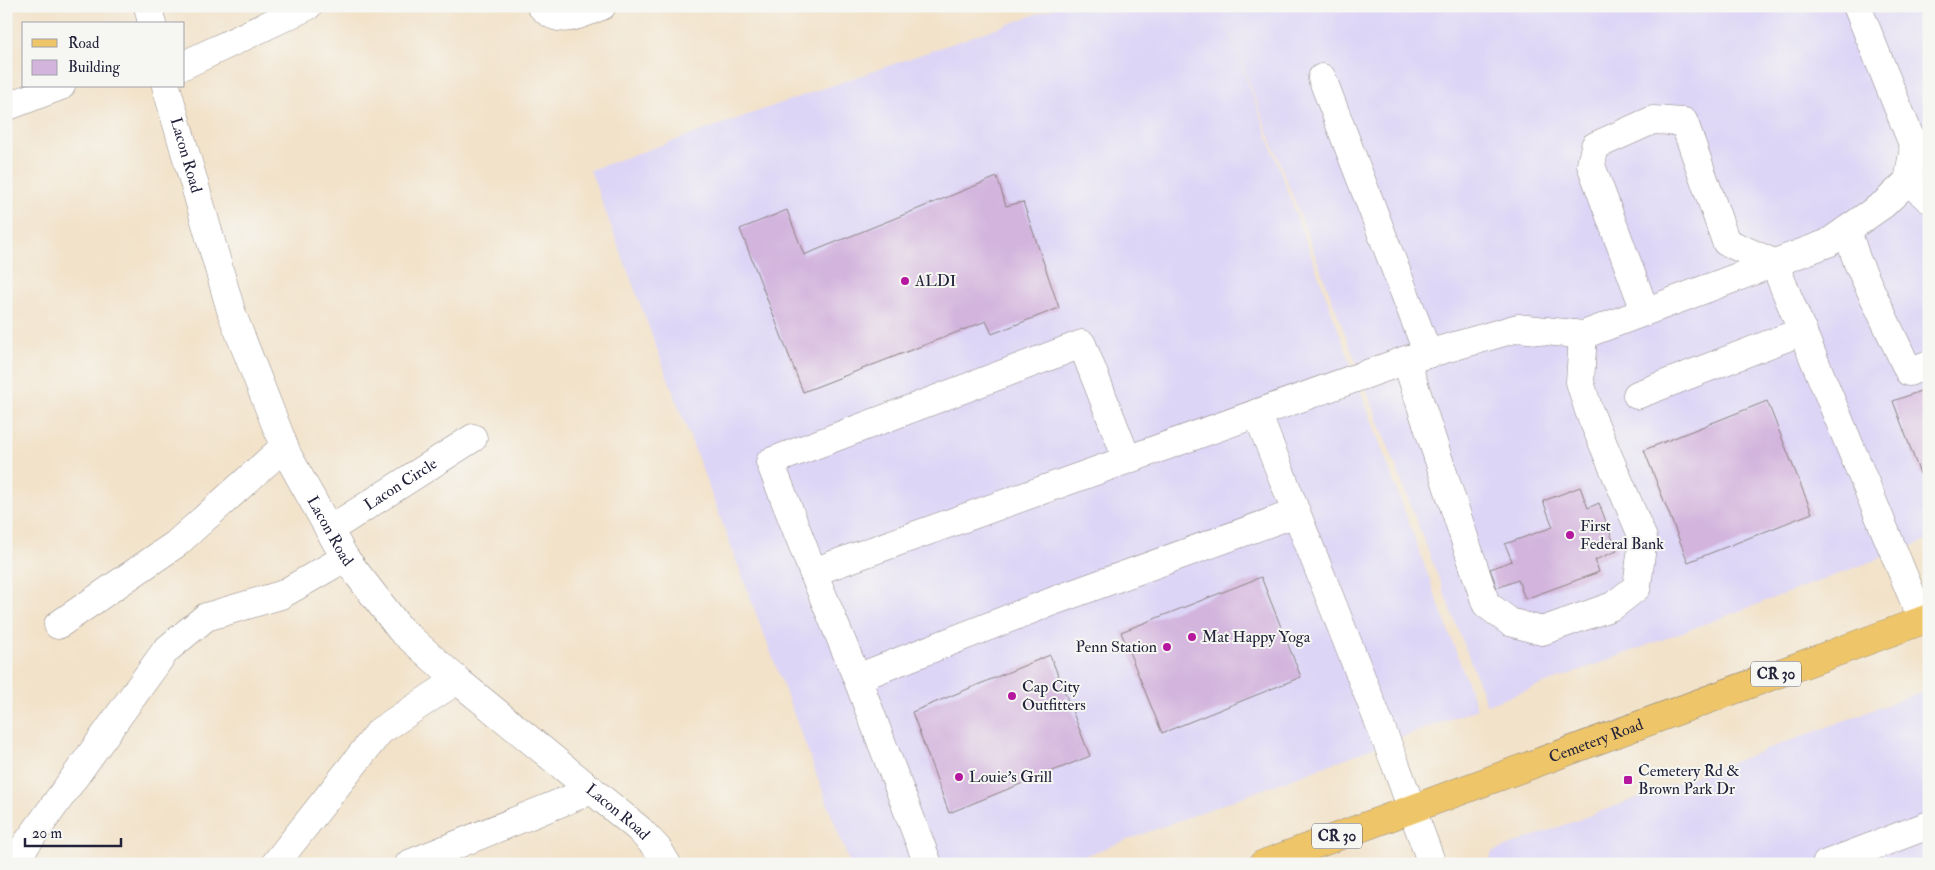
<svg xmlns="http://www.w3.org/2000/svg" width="1935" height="870" viewBox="0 0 1935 870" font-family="'IM FELL Double Pica',serif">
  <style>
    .built { fill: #ddd5f6 }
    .building { fill: #d3b4dd }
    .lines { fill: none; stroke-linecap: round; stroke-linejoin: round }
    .minor-casing { stroke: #8a8282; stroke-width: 29 }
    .major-casing { stroke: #8a8282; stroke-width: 29 }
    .minor { stroke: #fff; stroke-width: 28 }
    .major { stroke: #eec569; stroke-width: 28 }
    .poi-dot { fill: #b5179e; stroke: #f6f6f2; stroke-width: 2 }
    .labels { text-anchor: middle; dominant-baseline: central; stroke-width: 4; stroke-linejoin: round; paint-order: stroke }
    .shield { fill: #f6f6f2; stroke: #626272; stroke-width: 1 }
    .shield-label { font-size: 15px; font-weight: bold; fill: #22223b }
    .street-label { font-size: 16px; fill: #22223b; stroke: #f6f6f2 }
    .poi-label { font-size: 16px; fill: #22223b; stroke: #f6f6f2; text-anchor: start }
  </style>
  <rect width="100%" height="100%" fill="#f6f6f2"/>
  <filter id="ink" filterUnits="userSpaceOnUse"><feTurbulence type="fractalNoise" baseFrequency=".02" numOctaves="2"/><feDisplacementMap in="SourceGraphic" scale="10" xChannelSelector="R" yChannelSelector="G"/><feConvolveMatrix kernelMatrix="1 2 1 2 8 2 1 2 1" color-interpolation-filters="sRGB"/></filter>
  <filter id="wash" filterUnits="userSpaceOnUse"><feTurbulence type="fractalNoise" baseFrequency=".0096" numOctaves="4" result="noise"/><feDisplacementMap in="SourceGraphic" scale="20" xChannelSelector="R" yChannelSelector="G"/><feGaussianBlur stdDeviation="1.12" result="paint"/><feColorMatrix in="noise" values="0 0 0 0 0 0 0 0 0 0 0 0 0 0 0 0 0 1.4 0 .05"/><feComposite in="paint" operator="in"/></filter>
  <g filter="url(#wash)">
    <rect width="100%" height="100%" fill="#f2e2c9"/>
    <path class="built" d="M1060 6H1929V540L1487 705 1221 9 1477 709 1063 864H850L590 170Z
      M1929 689V864H1488L1492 852Z"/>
    <g id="blocks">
      <path class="building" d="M997 177 1006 206 1023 202 1059 308 992 334 986 321 803 392 740 229 787 210 804 255Z
        M1929 388V471L1920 474 1893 401Z
        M1767 401 1812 513 1688 562 1644 450Z
        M1580 487 1588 508 1599 503 1617 551 1595 560 1599 572 1525 599 1518 580 1497 588 1490 569 1512 561 1505 544 1553 527 1543 501Z
        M1261 577 1301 677 1162 733 1121 632Z
        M1050 655 1090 756 949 813 912 712Z"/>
    </g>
  </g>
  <g filter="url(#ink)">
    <use href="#blocks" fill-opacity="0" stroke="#8a8282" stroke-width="1"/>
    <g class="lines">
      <defs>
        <g id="minor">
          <path d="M148 6 152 24"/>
          <path d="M541 6C561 27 578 15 602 6"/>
          <path d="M1857 6 1914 147"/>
          <path d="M184 65 308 6"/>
          <path d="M1322 78 1428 354"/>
          <path id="s1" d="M166 86 232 314 288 456 345 558 400 629 457 680 639 829 658 849 667 864"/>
          <path d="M6 107 61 86"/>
          <path d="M1908 181 1929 199"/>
          <path d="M1847 230 1857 261 1909 372 1929 364"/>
          <path d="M1645 311 1591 165 1595 146 1653 120 1684 122 1726 242 1774 263 1922 620"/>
          <path d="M1406 360 1486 604 1510 622 1542 631 1613 606 1637 587 1643 538 1589 411 1580 382 1583 335"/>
          <path d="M1637 395 1803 331"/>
          <path d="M1257 413 1395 763 1432 864"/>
          <path id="s2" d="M329 530 473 438"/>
          <path d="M813 572 1406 360 1518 328 1583 335 1828 243 1884 204 1908 181 1914 147 1929 142"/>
          <path d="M58 625 176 544 284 447"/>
          <path d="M857 678 1056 600 1296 513"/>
          <path d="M12 864 166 650 206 617 281 595 345 558"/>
          <path d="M275 864 380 731 457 680"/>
          <path d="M409 864 592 790"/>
          <path d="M928 864 857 678 813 572 770 462 1082 344 1127 459"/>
          <path d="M1826 864 1929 825"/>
        </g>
        <g id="major">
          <path id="s3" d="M1263 864 1929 618"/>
        </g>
      </defs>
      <use href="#minor" class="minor-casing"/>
      <use href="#major" class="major-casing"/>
      <use href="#minor" class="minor"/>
      <use href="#major" class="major"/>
    </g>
  </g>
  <g class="poi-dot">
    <circle cx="905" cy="281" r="5"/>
    <circle cx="1570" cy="535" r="5"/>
    <circle cx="1192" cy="637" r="5"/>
    <circle cx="1167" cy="647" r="5"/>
    <circle cx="1012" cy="696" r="5"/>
    <circle cx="959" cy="777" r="5"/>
    <rect x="1623" y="775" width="10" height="10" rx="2.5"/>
  </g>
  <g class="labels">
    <g class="shield">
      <rect x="1751" y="661.5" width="50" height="25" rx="4"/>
      <rect x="1312" y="823.5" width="50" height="25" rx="4"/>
    </g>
    <g class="shield-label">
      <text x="1776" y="674">CR 30</text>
      <text x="1337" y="836">CR 30</text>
    </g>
    <g class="street-label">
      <text stroke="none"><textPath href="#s1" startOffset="72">Lacon Road</textPath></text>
      <text stroke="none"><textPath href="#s2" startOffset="85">Lacon Circle</textPath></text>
      <text stroke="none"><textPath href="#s1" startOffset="476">Lacon Road</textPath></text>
      <text stroke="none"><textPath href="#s3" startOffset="355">Cemetery Road</textPath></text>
      <text stroke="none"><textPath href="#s1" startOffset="881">Lacon Road</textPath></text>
    </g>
    <g class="poi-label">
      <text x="915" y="281">ALDI</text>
      <text x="1580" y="526">First<tspan x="1580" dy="18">Federal Bank</tspan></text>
      <text x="1202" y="637">Mat Happy Yoga</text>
      <text x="1157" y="647" text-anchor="end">Penn Station</text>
      <text x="1022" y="687">Cap City<tspan x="1022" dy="18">Outfitters</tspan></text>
      <text x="1638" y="771">Cemetery Rd &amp;<tspan x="1638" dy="18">Brown Park Dr</tspan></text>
      <text x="969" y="777">Louie's Grill</text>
    </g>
  </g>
  <rect width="1935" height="870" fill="none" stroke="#f6f6f2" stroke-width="25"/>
  <rect x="22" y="22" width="162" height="65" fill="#f6f6f2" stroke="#a1a1a9"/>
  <rect x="32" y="39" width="25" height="8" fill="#eec569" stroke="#a1a1a9"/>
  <text x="68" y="48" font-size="15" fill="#22223b">Road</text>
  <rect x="32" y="60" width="25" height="15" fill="#d3b4dd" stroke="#a1a1a9"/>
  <text x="68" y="72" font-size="15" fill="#22223b">Building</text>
  <path d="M25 838v8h96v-8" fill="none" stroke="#22223b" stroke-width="2.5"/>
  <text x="32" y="838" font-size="15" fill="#22223b" stroke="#f6f6f2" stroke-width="4" paint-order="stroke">20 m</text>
</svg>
